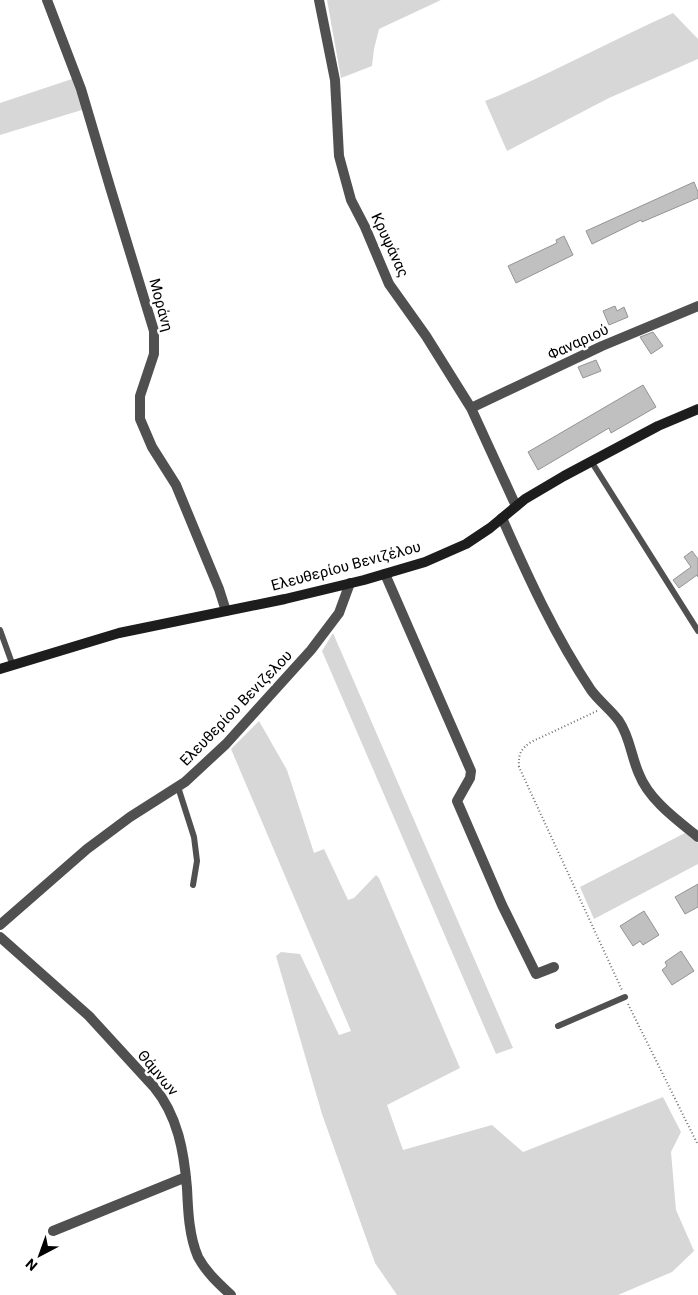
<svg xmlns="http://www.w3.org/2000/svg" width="698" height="1295" viewBox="0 0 698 1295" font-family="Roboto,sans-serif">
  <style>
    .green { fill: #d7d7d7 }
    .building { fill: #c0c0c0; stroke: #949494 }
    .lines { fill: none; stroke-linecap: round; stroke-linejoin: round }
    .path { stroke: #727272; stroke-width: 2; stroke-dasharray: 1 2.5; stroke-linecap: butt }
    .lane { stroke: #505050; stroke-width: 6 }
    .street { stroke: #505050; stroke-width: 10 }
    .secondary { stroke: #1d1d1d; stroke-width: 10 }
    .labels { text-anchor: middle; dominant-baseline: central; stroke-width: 5; stroke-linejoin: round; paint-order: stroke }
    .street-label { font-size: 15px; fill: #000; stroke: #fff }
  </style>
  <rect width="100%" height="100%" fill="#fff"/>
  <path class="green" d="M327 0H441L379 29 374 49 372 66 341 78Z
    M673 13 698 39V59L609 98 507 151 485 101C549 75 610 41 673 13Z
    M75 78 85 109 0 135V103Z
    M333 633 513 1048 496 1054 322 651Z
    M259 721 287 770 314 853 324 849 348 900 354 898 376 875 379 878 460 1068 387 1105 403 1150 492 1125 523 1152 663 1097 681 1132 671 1152 676 1210 694 1251 672 1272 618 1295H397L375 1263 322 1114 276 956 281 952 300 954 339 1035 351 1031 231 749Z
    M685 833 698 843V864L594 919 580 887Z"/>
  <path class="building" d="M694 182 698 192V198L642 222 641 220 592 244 586 231Z
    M564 236 573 255 516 283 508 266 557 243 556 240Z
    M615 306 617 311 624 307 628 317 609 325 603 311Z
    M653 332 663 346 651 354 640 337Z
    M596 360 601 371 583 378 578 367Z
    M643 385 656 407 611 433 609 428 538 470 528 452Z
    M692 551 698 559V577L697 575 679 588 673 580 691 567 684 557Z
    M698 884V907L685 914 675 897Z
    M644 911 659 935 643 945 640 941 633 946 620 926Z
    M681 951 694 971 672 985 662 970 667 966 665 962Z"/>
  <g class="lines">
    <path class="path" d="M597 711 531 742C521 749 518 754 519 767L622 990
      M628 1004 698 1145"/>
    <path class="lane" d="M591 461 698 631
      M0 630 13 666
      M178 787 194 837 197 861 193 885
      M558 1026 625 997"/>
    <path class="street" d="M47 0 81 89 110 187 154 331V354L140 396V419L152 447 176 485 219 589 226 611
      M319 0 335 80 339 156 351 200 365 227 389 284 426 336 471 408 516 506
      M471 408 602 346 698 306
      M502 518C528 577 555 636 591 690 599 701 611 710 619 721 630 737 631 756 639 774 649 800 677 820 698 837
      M385 574 471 771 470 778 457 801 502 905 536 974 554 967
      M0 925 87 849 130 817 185 782 226 744 311 650 339 613 350 583
      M0 937 89 1016 154 1087C178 1116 184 1152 187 1188 188 1211 189 1236 198 1257 206 1272 219 1284 231 1295
      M53 1231 186 1177"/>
    <path class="secondary" d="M0 669 119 633 285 599 364 580 425 562 466 544 490 528 525 499 564 476 658 426 698 409"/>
  </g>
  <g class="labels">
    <g class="street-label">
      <text transform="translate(390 245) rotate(65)">Κρυψάνας</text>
      <text transform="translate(161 305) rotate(75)">Μοράνη</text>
      <text transform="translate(578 342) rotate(-25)">Φαναριού</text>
      <text transform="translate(346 566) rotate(-15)">Ελευθερίου Βενιζέλου</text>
      <text transform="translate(236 708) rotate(-46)">Ελευθερίου Βενιζελου</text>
      <text transform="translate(158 1073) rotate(50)">Θάμνων</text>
    </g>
  </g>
  <g transform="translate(40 1255) rotate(221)" stroke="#ffffff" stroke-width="4" paint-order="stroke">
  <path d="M0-4L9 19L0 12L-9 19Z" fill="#000000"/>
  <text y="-8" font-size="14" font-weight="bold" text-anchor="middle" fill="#000000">N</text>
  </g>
</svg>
